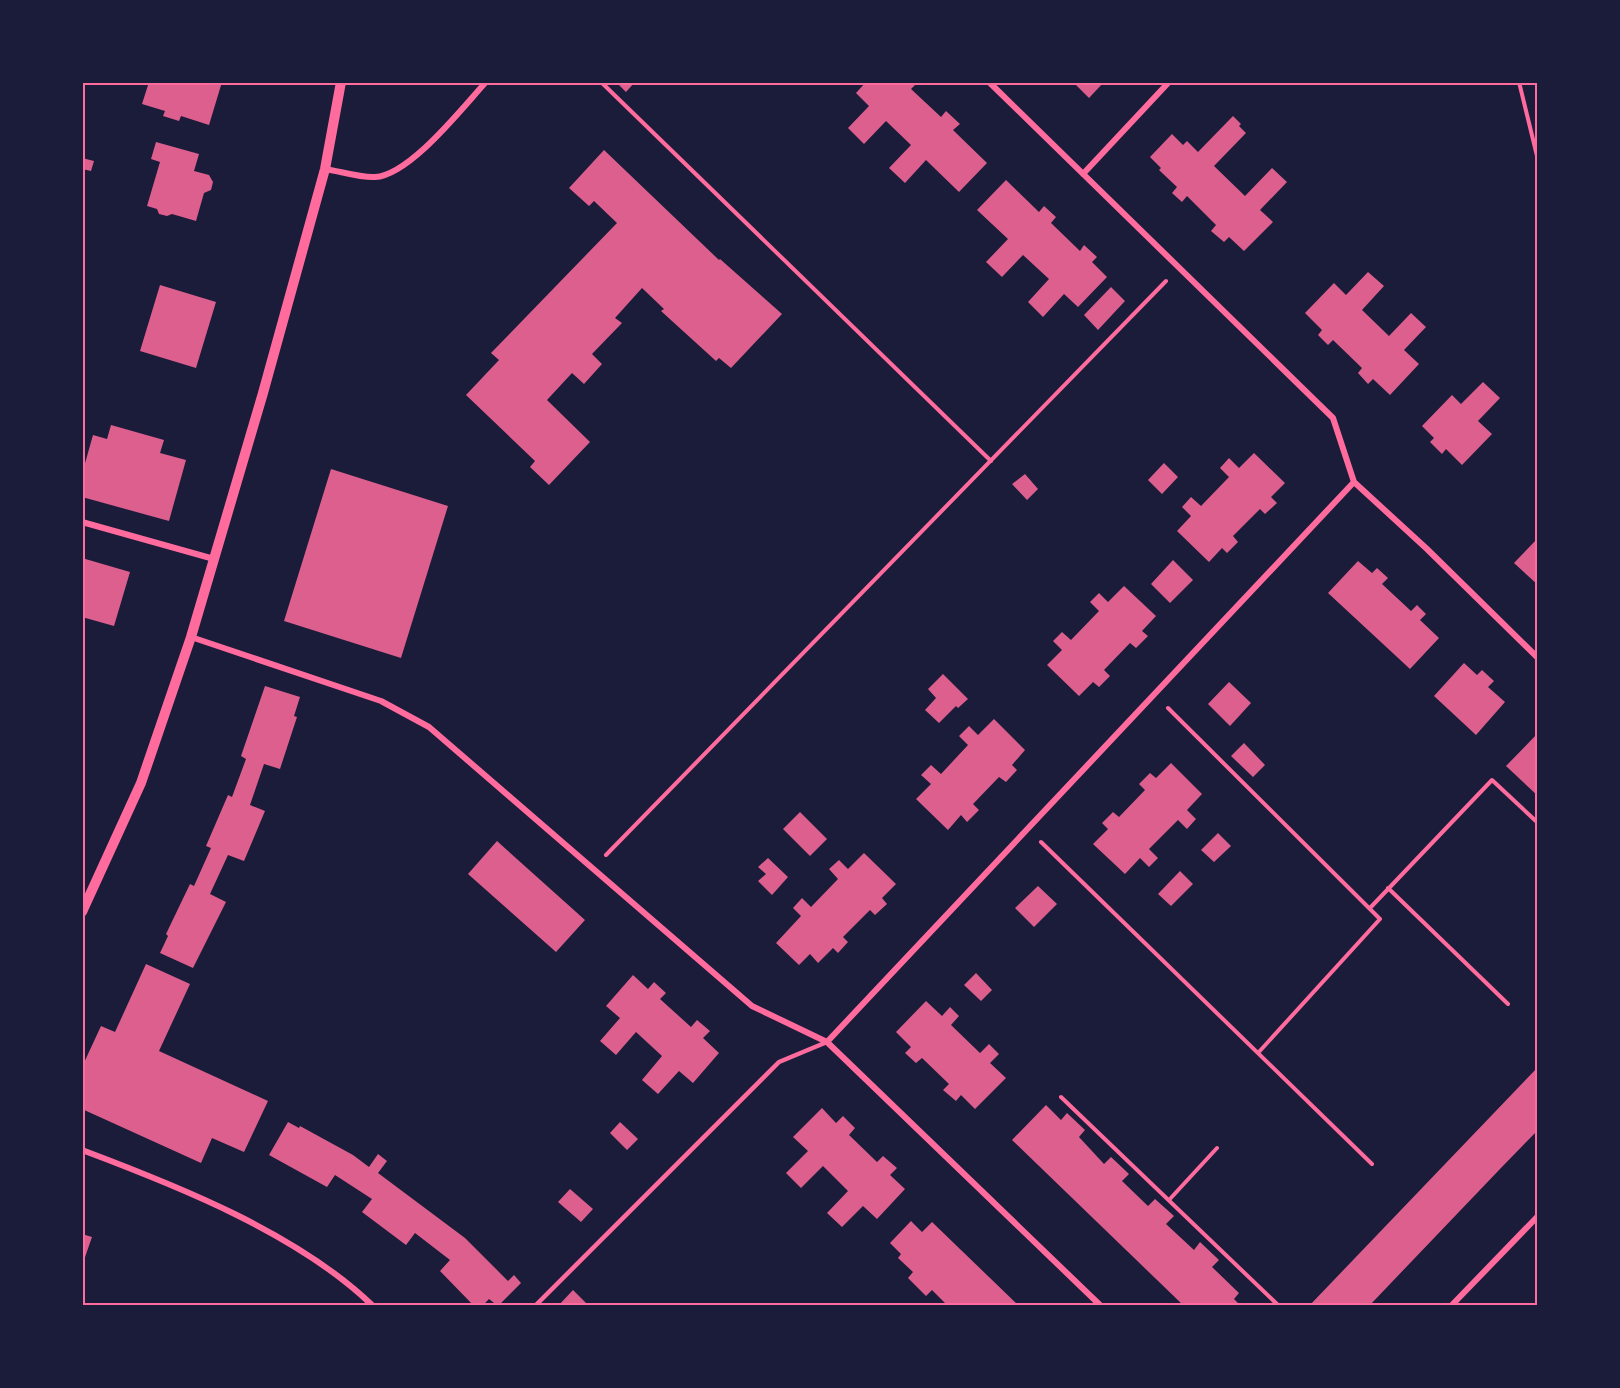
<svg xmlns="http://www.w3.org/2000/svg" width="1620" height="1388" viewBox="0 0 1620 1388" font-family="'Archivo Narrow',sans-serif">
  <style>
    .building { fill: #dd5f8e }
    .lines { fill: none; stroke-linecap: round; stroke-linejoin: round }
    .path { stroke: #ff6b9d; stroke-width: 4 }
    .service { stroke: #ff6b9d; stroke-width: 4.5 }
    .minor { stroke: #ff6b9d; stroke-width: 6 }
    .tertiary { stroke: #ff6b9d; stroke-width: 10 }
    .neatline { fill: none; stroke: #ff6b9d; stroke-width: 2 }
  </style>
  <rect width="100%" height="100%" fill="#1b1b3a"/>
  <path class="building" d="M149 82H222L209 125 181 116 179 121 163 116 165 111 142 104Z
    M616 82H635L626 92Z
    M866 82H918L911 89 941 117 946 111 960 124 953 130 987 163 959 192 926 160 905 183 889 168 911 145 886 121 864 144 848 128 869 106 856 93Z
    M1073 82H1104L1089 98Z
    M1233 116 1241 124 1239 126 1246 133 1214 166 1245 196 1272 168 1287 182 1260 210 1273 222 1244 251 1229 237 1224 242 1211 231 1216 225 1187 196 1182 202 1172 193 1177 187 1159 170 1161 168 1150 157 1172 134 1183 145 1187 141 1198 152Z
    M156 142 199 154 194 171 209 175 213 182 211 190 204 193 196 221 172 214 167 216 159 214 157 209 147 206 160 162 151 159Z
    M604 150 719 260 720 259 782 314 731 368 719 358 716 361 661 311 664 309 642 288 615 318 622 323 592 354 602 364 584 384 572 373 547 400 590 442 549 485 530 467 535 461 466 395 499 360 491 353 617 223 594 201 589 206 569 188Z
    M82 158 94 161 91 171 82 169Z
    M1006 180 1039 212 1044 206 1056 217 1051 223 1080 251 1084 245 1097 257 1092 262 1107 277 1078 307 1064 294 1043 317 1028 302 1049 279 1023 255 1002 277 986 262 1008 239 977 210Z
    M1368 272 1384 286 1362 310 1389 336 1411 313 1426 327 1404 350 1419 364 1390 395 1373 379 1368 384 1358 373 1362 368 1333 340 1328 345 1318 335 1322 330 1305 313 1334 283 1346 295Z
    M160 285 216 302 196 368 140 351Z
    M1111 287 1125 301 1098 330 1084 315Z
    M1483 382 1500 398 1478 421 1492 434 1462 465 1446 449 1442 454 1430 442 1434 438 1422 426 1452 395 1461 404Z
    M111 425 164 440 160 453 186 460 169 521 82 497V474L93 435 107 439Z
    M1254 453 1285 483 1271 497 1277 503 1265 514 1260 509 1233 536 1238 542 1227 553 1222 548 1209 562 1177 531 1191 516 1182 507 1191 497 1201 506 1229 477 1220 468 1229 458 1239 468Z
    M1164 463 1178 477 1162 494 1148 480Z
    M331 469 448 506 401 658 284 621Z
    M1025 474 1038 489 1027 500 1012 484Z
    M1538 538V585L1514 563Z
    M82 558 130 572 114 626 82 617Z
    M1173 560 1193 580 1170 603 1151 584Z
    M1358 561 1372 573 1377 568 1388 578 1382 584 1411 611 1417 605 1426 614 1420 620 1439 638 1410 669 1328 593Z
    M1124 586 1156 616 1142 631 1148 636 1136 648 1130 643 1104 670 1110 676 1099 687 1093 682 1079 696 1047 665 1062 650 1053 641 1062 632 1071 640 1099 611 1090 602 1099 593 1108 602Z
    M1464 663 1477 675 1482 670 1494 681 1488 687 1505 702 1476 735 1434 696Z
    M943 674 968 699 958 708 956 706 939 723 925 710 936 698 928 689Z
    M1229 682 1251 703 1230 726 1208 704Z
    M265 686 300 697 294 716 297 717 280 769 264 764 250 805 265 811 244 861 228 855 210 894 226 902 193 968 160 953 168 936 166 934 190 884 194 886 211 848 206 846 228 795 232 797 246 759 241 756Z
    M994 719 1025 750 1012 765 1017 770 1006 782 999 777 973 804 979 810 967 822 961 815 948 830 916 799 931 784 921 775 931 765 941 774 968 745 959 736 969 726 978 735Z
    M1538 733V796L1506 766Z
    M1244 743 1265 765 1253 777 1231 756Z
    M1171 763 1202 794 1187 810 1196 819 1187 829 1178 820 1149 849 1158 858 1149 867 1140 858 1125 874 1093 844 1108 829 1102 823 1113 812 1119 817 1145 790 1139 784 1150 773 1156 778Z
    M800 812 827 839 810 856 783 829Z
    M1218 833 1231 846 1214 862 1201 850Z
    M497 841 585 920 556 952 468 874Z
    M864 853 896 884 882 898 887 904 875 915 870 910 843 937 848 942 838 953 833 948 818 963 810 954 799 965 776 943 801 916 793 908 802 898 811 907 838 879 829 869 839 860 848 869Z
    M768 858 788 877 772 895 758 881 766 874 758 867Z
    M1180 871 1193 884 1171 906 1158 894Z
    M1038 886 1057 904 1034 927 1015 908Z
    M146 964 190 984 159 1051 268 1101 244 1152 212 1138 201 1163 82 1109V1067L101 1026 115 1032Z
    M976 973 992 990 981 1001 964 985Z
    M633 975 648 989 654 982 666 993 660 999 691 1027 697 1020 710 1031 703 1038 719 1053 693 1083 679 1071 658 1094 642 1080 662 1056 636 1032 616 1055 600 1041 620 1018 606 1006Z
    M926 1001 942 1016 950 1007 959 1016 951 1025 980 1053 989 1044 999 1054 990 1063 1006 1078 975 1109 961 1095 956 1101 943 1090 949 1084 922 1058 916 1063 905 1053 911 1047 896 1032Z
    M1538 1067V1130L1500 1169 1369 1306H1309Z
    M1046 1105 1061 1120 1067 1113 1085 1130 1079 1137 1104 1164 1111 1157 1129 1174 1122 1181 1148 1206 1155 1199 1174 1216 1166 1224 1194 1250 1200 1242 1219 1260 1212 1267 1239 1293 1234 1299 1241 1306H1184L1012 1140Z
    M822 1108 836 1123 843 1116 855 1128 849 1135 877 1162 883 1156 897 1168 890 1175 905 1189 877 1219 863 1206 842 1227 827 1213 848 1191 823 1166 801 1188 786 1173 808 1151 793 1137Z
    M288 1122 299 1128 300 1126 353 1155 369 1167 378 1154 387 1161 378 1173 465 1238 508 1281 514 1275 521 1283 498 1306 489 1299 482 1306H474L440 1271 450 1260 415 1233 406 1245 362 1212 372 1199 335 1175 327 1187 269 1155Z
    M620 1122 638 1139 627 1150 610 1133Z
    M570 1189 593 1209 581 1222 558 1202Z
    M911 1221 922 1232 932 1222 1019 1306H951L948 1303 947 1305 932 1290 926 1296 908 1278 913 1272 898 1258 901 1254 890 1243Z
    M82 1234 92 1237 83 1263 82 1262Z
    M573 1290 589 1306H558Z"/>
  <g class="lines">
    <path class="path" d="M601 82 991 461
      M1519 82 1538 160
      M1168 708 1380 919 1258 1053
      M1041 842 1372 1164
      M606 855 1166 281
      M1388 888 1508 1004
      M1370 908 1492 780 1538 823
      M1061 1097 1279 1306
      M1169 1200 1217 1148"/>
    <path class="service" d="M535 1306 779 1062 827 1042"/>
    <path class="minor" d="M989 82 1333 418 1354 482 1427 549 1538 658
      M325 169C339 171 361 178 375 177 410 175 462 108 486 82
      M1083 174 1169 82
      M82 522 214 559
      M191 637 381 701 429 727 752 1006 827 1042 1101 1306
      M827 1042 1354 482
      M82 1150C178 1186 299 1234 373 1306
      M1451 1306 1538 1216"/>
    <path class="tertiary" d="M82 912 141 783 191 637 263 393 325 169 341 82"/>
  </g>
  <rect width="1620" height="1388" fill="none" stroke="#1b1b3a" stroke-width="168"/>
  <rect x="84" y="84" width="1452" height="1220" class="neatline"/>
</svg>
